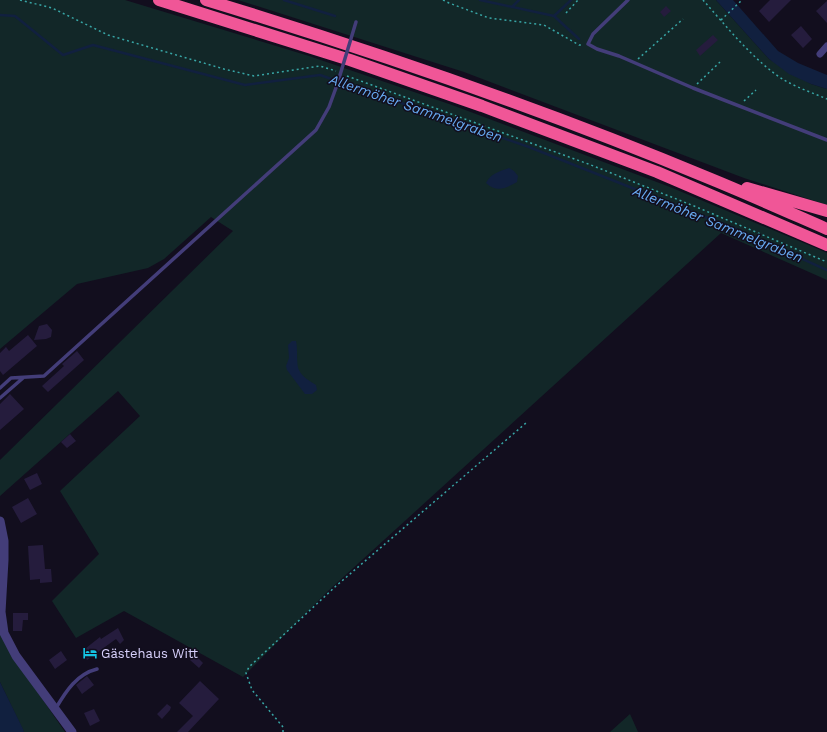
<svg xmlns="http://www.w3.org/2000/svg" width="827" height="732" viewBox="0 0 827 732" font-family="'Work Sans',sans-serif">
  <style>
    .green { fill: #122728 }
    .water { fill: #11203f }
    .lines { fill: none; stroke-linecap: round; stroke-linejoin: round }
    .stream { stroke: #11203f; stroke-width: 2.5 }
    .building { fill: #251c3d }
    .path { stroke: #38a6a6; stroke-width: 1.5; stroke-dasharray: 2 3; stroke-linecap: butt }
    .service { stroke: #433d79; stroke-width: 3.5 }
    .minor { stroke: #433d79; stroke-width: 7 }
    .tertiary { stroke: #433d79; stroke-width: 9 }
    .motorway { stroke: #f05697; stroke-width: 12 }
    .service-bridge { stroke: #433d79; stroke-width: 3.5 }
    .labels { text-anchor: middle; dominant-baseline: central; stroke-width: 3; stroke-linejoin: round; paint-order: stroke }
    .poi-label { font-size: 13px; fill: #d7d0fb; stroke: #120e1e; text-anchor: start }
    .water-label { font-size: 14px; font-style: italic; fill: #67aaf1; stroke: #120e1e }
  </style>
  <rect width="100%" height="100%" fill="#120e1e"/>
  <path class="green" d="M0 0H125L309 56 452 105 670 187 818 249 827 253V280L721 233 328 591 243 677 124 611 76 638 52 601 99 554 60 491 140 416 118 391 0 496V460L233 231 211 217 164 259 148 268 77 284 0 349Z
    M238 0H716L769 59 811 84 827 89V205L744 178 464 72Z
    M0 632 6 646 65 732H24L0 682Z
    M630 714 638 732H610Z"/>
  <path class="water" d="M716 0H733L778 51 798 63 827 75V89L811 84 789 74 769 59Z
    M509 168 514 171 518 176 517 182C506 188 497 193 486 183 490 174 500 171 509 168Z
    M292 341H296C298 349 296 365 299 370 302 377 310 381 316 385L317 390 312 394H305L287 370 286 366 289 358 288 345Z
    M0 682 23 729 24 732H0Z"/>
  <g class="lines">
    <path class="stream" d="M284 0 335 16
      M480 0 554 16 579 39
      M512 7 519 0
      M0 15 15 16 63 55 93 45 245 85 320 75 529 147 738 230 827 270
      M554 16 571 0"/>
  </g>
  <path class="building" d="M770 0H791L769 22 759 11Z
    M827 1V23L816 11Z
    M666 6 671 11 664 17 660 12Z
    M801 26 812 39 803 48 791 35Z
    M713 35 718 40 700 56 696 50Z
    M47 324 52 330 51 337 46 339 34 340 39 326Z
    M28 335 37 346 3 375 0 371V353L6 347 9 351Z
    M77 351 84 360 48 392 42 386 64 366 62 364Z
    M10 394 24 409 0 430V404Z
    M70 434 76 441 67 448 61 442Z
    M37 473 42 484 30 490 24 479Z
    M28 498 37 514 21 523 12 507Z
    M43 545 45 569H51L52 582 40 583V579L30 580 28 546Z
    M13 613H28V620H23L22 631H13Z
    M118 628 124 640 120 644 116 639 87 660 81 652 100 637 101 639Z
    M61 651 67 660 55 669 49 660Z
    M195 655 203 663 199 668 190 660Z
    M87 676 94 685 82 694 76 685Z
    M200 681 219 699 188 732H177L193 716 179 703Z
    M167 704 171 707 170 710 162 719 157 714Z
    M94 709 100 721 90 726 84 713Z"/>
  <g class="lines">
    <path class="path" d="M20 0 52 8 108 35 224 69 254 76 320 66 336 71
      M443 0 449 3 489 18 544 25 579 45H581
      M703 0C726 26 755 62 784 80 798 88 813 93 827 99
      M566 13 578 0
      M721 20 742 0
      M638 59 683 19
      M347 76 591 165 694 206 827 262
      M697 84 720 62
      M744 101 756 90
      M283 732V727L252 690 246 673 249 667 336 586 526 423"/>
    <path class="service" d="M628 0 593 34 588 44 597 49 619 56 693 88 827 140
      M0 388 11 378 44 376 316 130 329 107 337 85
      M0 398 23 378
      M56 708C66 691 77 674 97 669"/>
    <path class="minor" d="M820 54 827 46"/>
    <path class="tertiary" d="M0 521 4 541V560L1 612 4 633 16 656 72 732"/>
    <path class="motorway" d="M159 0 350 60 482 106 657 172 827 245
      M206 0C377 52 546 110 711 179 750 195 788 212 827 229
      M747 188 827 211"/>
    <path class="service-bridge" d="M337 85 356 22"/>
  </g>
  <defs>
    <symbol id="hotel-bare" viewBox="-9 -9 18 18"><path d="M-6-4.5h1.5V1H6V5H4.5V3h-9V5H-6ZM-4 0a1.8 1.8 0 1 1 3.6 0ZM.5 0V-2.5h3Q6-2.5 6 0Z" fill="#14c2e2" stroke="#120e1e" stroke-width="2.5" paint-order="stroke"/></symbol>
  </defs>
  <g fill-rule="evenodd">
    <use href="#hotel-bare" x="80" y="643" width="20" height="20"/>
  </g>
  <g class="labels">
    <g class="poi-label">
      <text x="101" y="653">Gästehaus Witt</text>
    </g>
    <g class="water-label">
      <text transform="translate(416 108) rotate(19)">Allermöher Sammelgraben</text>
      <text transform="translate(718 224) rotate(22)">Allermöher Sammelgraben</text>
    </g>
  </g>
</svg>
